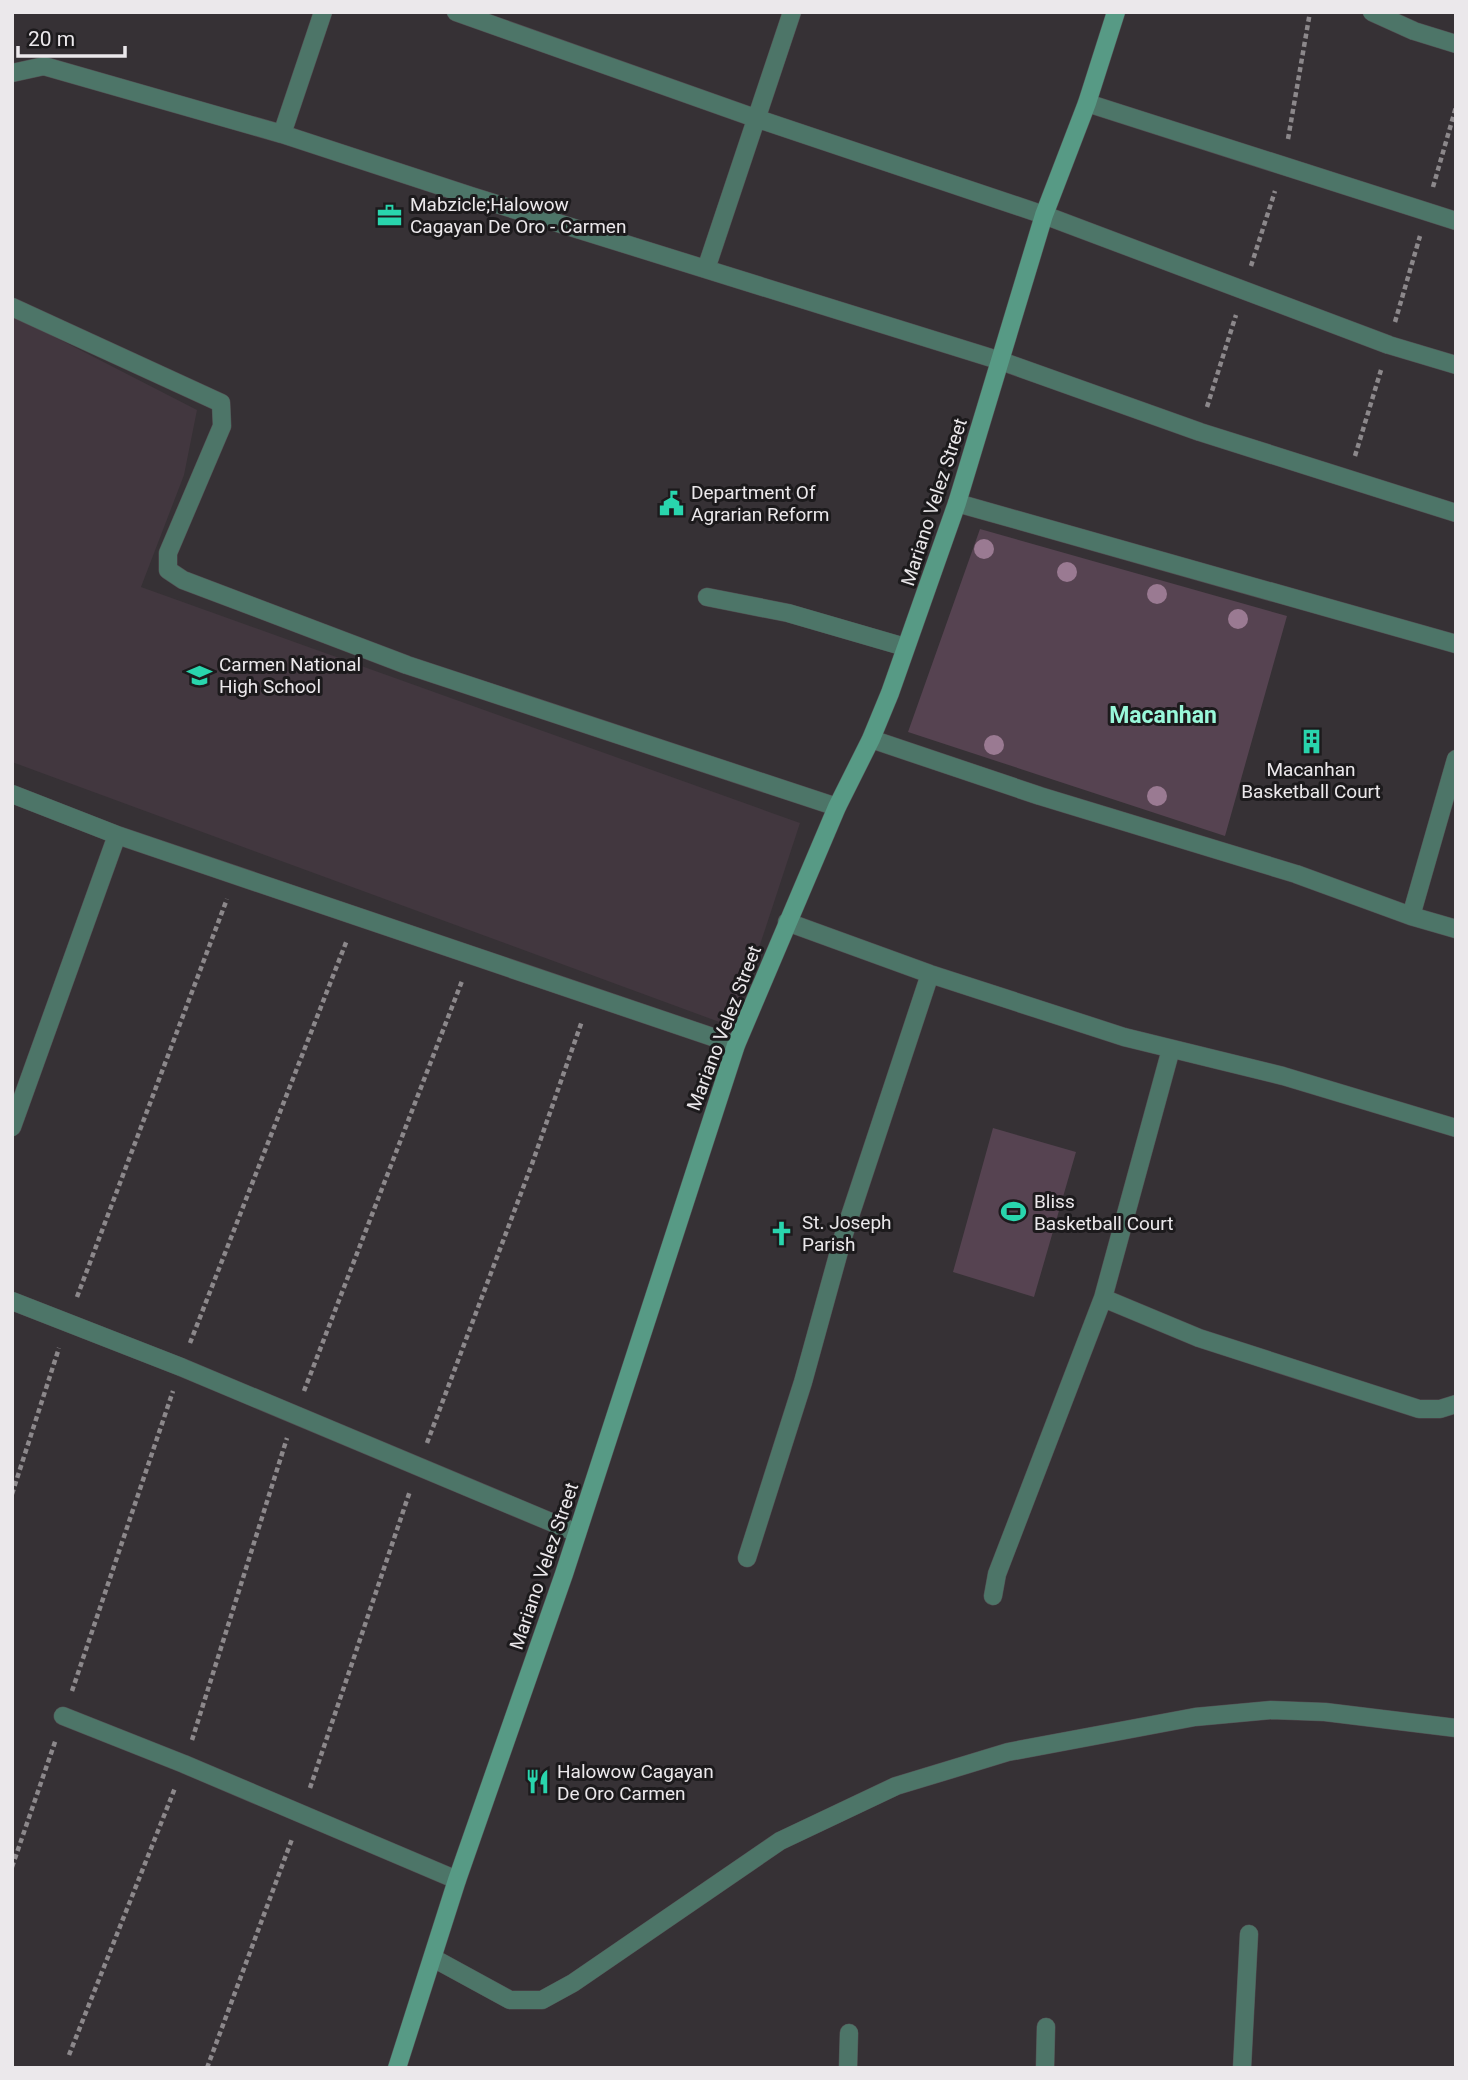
<svg xmlns="http://www.w3.org/2000/svg" width="1468" height="2080" viewBox="0 0 1468 2080" font-family="Roboto,sans-serif">
  <style>
    .built { fill: #42373f }
    .green { fill: #564351 }
    .lines { fill: none; stroke-linecap: round; stroke-linejoin: round }
    .lane-casing { stroke: #534e52; stroke-width: 19 }
    .street-casing { stroke: #534e52; stroke-width: 19 }
    .secondary-casing { stroke: #534e52; stroke-width: 19 }
    .path { stroke: #8c888b; stroke-width: 4.5; stroke-dasharray: 5 3.5; stroke-linecap: butt }
    .lane { stroke: #4d7568; stroke-width: 18 }
    .street { stroke: #4d7568; stroke-width: 18 }
    .secondary { stroke: #579a85; stroke-width: 18 }
    .tree { fill: #9a7a92 }
    .labels { text-anchor: middle; dominant-baseline: central; stroke-width: 6; stroke-linejoin: round; paint-order: stroke }
    .poi-label { font-size: 19px; fill: #ebe8eb; stroke: #1c1a1c; text-anchor: start }
    .street-label { font-size: 19px; fill: #ebe8eb; stroke: #1c1a1c }
    .quarter-label { font-size: 23px; font-weight: bold; fill: #99f8da; stroke: #1c1a1c }
  </style>
  <rect width="100%" height="100%" fill="#363135"/>
  <path class="built" d="M12 315 197 410 184 475 141 587 800 823 733 1027 12 762Z"/>
  <path class="green" d="M980 529 1287 616 1225 836 908 732Z
    M993 1128 1076 1152 1034 1297 953 1272Z"/>
  <g class="lines">
    <defs>
      <path id="lane" d="M12 307 221 403 222 426 168 553V570L183 580 407 665 837 807
        M707 597 788 613 905 647"/>
      <path id="street" d="M456 12 755 118 1044 215 1389 345 1456 365
        M1372 12 1414 31 1456 44
        M12 73 44 66 282 134 471 196 1001 361 1200 432 1456 513
        M1087 103 1456 221
        M282 134 323 12
        M706 269 792 12
        M957 503 1456 644
        M871 739 1040 796 1296 874 1411 916 1456 929
        M12 794 117 835 736 1045
        M1411 916 1456 759
        M787 922 930 974 1124 1037 1283 1076 1456 1128
        M12 1127 117 835
        M1103 1298 1199 1338 1419 1409H1440L1456 1404
        M12 1301 181 1367 577 1533
        M747 1558 803 1382 843 1237 930 974
        M993 1596 997 1574 1103 1298 1171 1049
        M63 1716 184 1764 457 1880
        M433 1958 510 2000H542L573 1983 780 1841 896 1786 1008 1752 1195 1717 1271 1710 1325 1712 1456 1728
        M848 2068 849 2033
        M1045 2068 1046 2027
        M1242 2068 1249 1934"/>
      <path id="secondary" d="M397 2068 457 1880 564 1574 736 1045 837 807 871 739 890 693 957 503 1044 215 1087 103 1116 12"/>
    </defs>
    <use href="#lane" class="lane-casing"/>
    <use href="#street" class="street-casing"/>
    <use href="#secondary" class="secondary-casing"/>
    <path class="path" d="M1288 139 1310 12
      M1433 187 1456 107
      M1251 266 1275 191
      M1395 322 1420 236
      M1207 407 1236 315
      M1355 456 1381 370
      M77 1297 227 899
      M190 1343 347 940
      M304 1391 462 981
      M427 1443 532 1164 582 1021
      M12 1494 59 1348
      M72 1691 173 1391
      M192 1740 287 1438
      M310 1788 410 1491
      M12 1867 56 1739
      M69 2055 175 1788
      M207 2068 292 1839"/>
    <use href="#lane" class="lane"/>
    <use href="#street" class="street"/>
    <use href="#secondary" class="secondary"/>
  </g>
  <g class="tree">
    <circle cx="984" cy="549" r="10"/>
    <circle cx="1067" cy="572" r="10"/>
    <circle cx="1157" cy="594" r="10"/>
    <circle cx="1238" cy="619" r="10"/>
    <circle cx="994" cy="745" r="10"/>
    <circle cx="1157" cy="796" r="10"/>
  </g>
  <defs>
    <symbol id="office-bare" viewBox="-9 -9 18 18"><path d="M-6-3h4V-5.5h4V-3h4V5H-6ZM-1-4.5V-3h2v-1.5ZM-6 0V1H6V0Z" fill="#29d5ad" stroke="#1c1a1c" stroke-width="2.5" paint-order="stroke"/></symbol>
    <symbol id="civic-bare" viewBox="-9 -9 18 18"><path d="M-.6-6.5H3V-4.5H.6V-3L4-1V1h2V6H-6V1h2V-1L-.6-3ZM-1.2 2.5V6h2.4V2.5Z" fill="#29d5ad" stroke="#1c1a1c" stroke-width="2.5" paint-order="stroke"/></symbol>
    <symbol id="school-bare" viewBox="-9 -9 18 18"><path d="M0-5L7-2L0 1L-7-2ZM-4 1L0 2.5L4 1V4Q0 6-4 4Z" fill="#29d5ad" stroke="#1c1a1c" stroke-width="2.5" paint-order="stroke"/></symbol>
    <symbol id="building-bare" viewBox="-9 -9 18 18"><path d="M-4-6H4V6H1V3H-1V6H-4ZM-2.5-4.3h1.7v1.8h-1.7ZM.8-4.3h1.7v1.8H.8ZM-2.5-1h1.7V.8h-1.7ZM.8-1h1.7V.8H.8Z" fill="#29d5ad" stroke="#1c1a1c" stroke-width="2.5" paint-order="stroke"/></symbol>
    <symbol id="stadium-bare" viewBox="-9 -9 18 18"><path d="M0-5a6.5 5 0 1 0 0 10a6.5 5 0 1 0 0-10ZM-3.5-1.8h7v3.6h-7Z" fill="#29d5ad" stroke="#1c1a1c" stroke-width="2.5" paint-order="stroke"/></symbol>
    <symbol id="church-bare" viewBox="-9 -9 18 18"><path d="M-1.2-6h2.4v3.5h3.3v2.4h-3.3V6h-2.4V-.1h-3.3v-2.4h3.3Z" fill="#29d5ad" stroke="#1c1a1c" stroke-width="2.5" paint-order="stroke"/></symbol>
    <symbol id="restaurant-bare" viewBox="-9 -9 18 18"><path d="M-5-6h1v4h1v-4h1v4h1v-4h1v5L-1.5 .5V6h-2V.5L-5-1ZM5-6V6H3V1.5H1.5Q1.5-4 5-6Z" fill="#29d5ad" stroke="#1c1a1c" stroke-width="2.5" paint-order="stroke"/></symbol>
  </defs>
  <g fill-rule="evenodd">
    <use href="#office-bare" x="372" y="198" width="35" height="35"/>
    <use href="#civic-bare" x="654" y="486" width="35" height="35"/>
    <use href="#school-bare" x="182" y="658" width="35" height="35"/>
    <use href="#building-bare" x="1294" y="724" width="35" height="35"/>
    <use href="#stadium-bare" x="996" y="1194" width="35" height="35"/>
    <use href="#church-bare" x="764" y="1216" width="35" height="35"/>
    <use href="#restaurant-bare" x="520" y="1764" width="35" height="35"/>
  </g>
  <g class="labels">
    <g class="poi-label">
      <text x="410" y="204">Mabzicle;Halowow<tspan x="410" dy="22">Cagayan De Oro - Carmen</tspan></text>
      <text x="691" y="492">Department Of<tspan x="691" dy="22">Agrarian Reform</tspan></text>
      <text x="219" y="664">Carmen National<tspan x="219" dy="22">High School</tspan></text>
      <text x="1311" y="769" text-anchor="middle">Macanhan<tspan x="1311" dy="22">Basketball Court</tspan></text>
      <text x="1034" y="1201">Bliss<tspan x="1034" dy="22">Basketball Court</tspan></text>
      <text x="802" y="1222">St. Joseph<tspan x="802" dy="22">Parish</tspan></text>
      <text x="557" y="1771">Halowow Cagayan<tspan x="557" dy="22">De Oro Carmen</tspan></text>
    </g>
    <g class="street-label">
      <text transform="translate(934 502) rotate(-72)">Mariano Velez Street</text>
      <text transform="translate(724 1028) rotate(-69)">Mariano Velez Street</text>
      <text transform="translate(544 1566) rotate(-71)">Mariano Velez Street</text>
    </g>
    <g class="quarter-label">
      <text x="1163" y="715">Macanhan</text>
    </g>
  </g>
  <rect width="1468" height="2080" fill="none" stroke="#ebe8eb" stroke-width="28"/>
  <path d="M18 46v10h107v-10" fill="none" stroke="#ebe8eb" stroke-width="3.5"/>
  <text x="28" y="46" font-size="21" fill="#ebe8eb" stroke="#1c1a1c" stroke-width="5" paint-order="stroke">20 m</text>
</svg>
